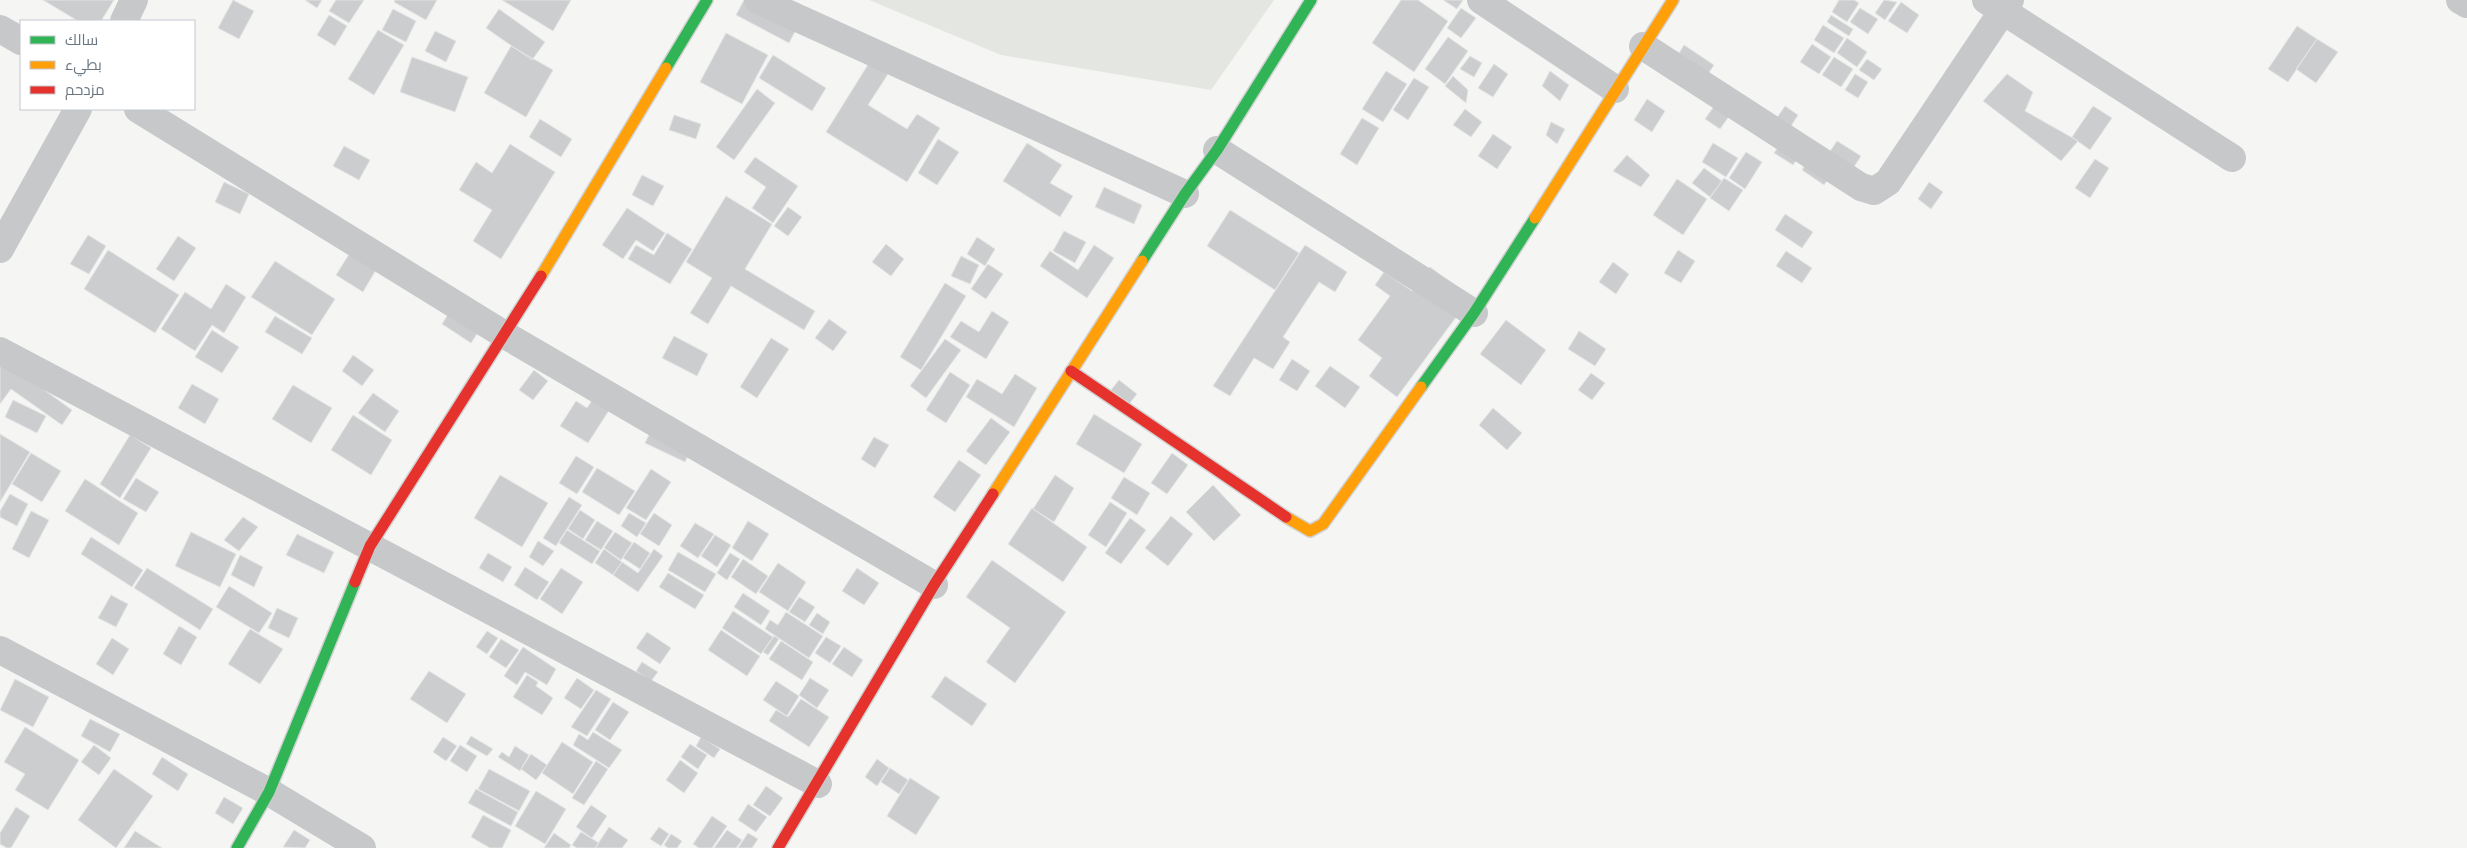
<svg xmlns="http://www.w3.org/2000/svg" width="2467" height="848" viewBox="0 0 2467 848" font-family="'DM Sans',Cairo,sans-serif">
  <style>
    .green { fill: #e4e6e2 }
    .building { fill: #cccdce; stroke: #e4e4e4 }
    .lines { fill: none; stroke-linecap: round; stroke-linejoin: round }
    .fast-casing { stroke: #d1d2d2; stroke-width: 14 }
    .slow-casing { stroke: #d1d2d2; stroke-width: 14 }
    .jam-casing { stroke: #d1d2d2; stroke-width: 14 }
    .street { stroke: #c6c8c9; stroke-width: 28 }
    .fast { stroke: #30b455; stroke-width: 11 }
    .slow { stroke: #ff9f0a; stroke-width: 11 }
    .jam { stroke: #e5322d; stroke-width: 11 }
  </style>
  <rect width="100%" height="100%" fill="#f5f5f4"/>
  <path class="green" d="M869 0H1274L1211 90 1001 55Z"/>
  <path class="building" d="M43 0H114L101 21H78Z
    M233 0 254 11 239 39 218 28Z
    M305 0H322L317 8Z
    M336 0H364L349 23 329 11Z
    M395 0H437L426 20 394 2Z
    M502 0H571L553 31Z
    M744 0H763L801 20 789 43 736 15Z
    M1401 0H1418L1448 21 1414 72 1372 43Z
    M1443 0H1463L1457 9Z
    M1839 0H1854L1859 3 1847 22 1832 12Z
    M1884 0 1897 2 1885 20 1875 13Z
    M1901 2 1919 15 1907 33 1888 21Z
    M1461 8 1476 18 1461 38 1447 28Z
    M1860 8 1878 19 1868 34 1850 22Z
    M393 9 416 21 406 42 382 30Z
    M499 9 545 42 532 60 486 28Z
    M329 15 347 26 335 46 317 35Z
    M1831 15 1853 29 1849 36 1827 22Z
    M1823 25 1844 38 1834 53 1814 40Z
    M2297 26 2317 39 2288 82 2268 69Z
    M378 30 404 45 374 95 348 79Z
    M435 31 456 41 446 62 425 51Z
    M726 33 768 55 742 104 700 82Z
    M1448 37 1468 51 1445 84 1425 69Z
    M1847 38 1867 52 1857 67 1837 53Z
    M2317 39 2338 52 2316 83 2296 69Z
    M1812 44 1831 57 1819 74 1800 62Z
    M1684 45 1714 65 1704 80 1675 60Z
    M511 46 553 70 526 117 484 93Z
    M773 55 826 88 812 111 759 78Z
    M1470 56 1482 63 1474 77 1460 69Z
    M412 57 468 77 455 112 400 92Z
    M1834 57 1853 69 1841 87 1822 75Z
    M1867 59 1882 69 1874 80 1859 70Z
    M869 63 888 74 868 105 907 129 917 114 940 128 907 182 826 132Z
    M1494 64 1508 74 1493 97 1478 88Z
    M1386 71 1407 84 1383 122 1362 109Z
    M1550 71 1569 85 1560 101 1542 86Z
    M1855 74 1868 82 1858 98 1845 90Z
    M2007 74 2033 92 2025 111 2078 141 2061 161 1983 101Z
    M1453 76 1468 90 1466 103 1445 86Z
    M1414 78 1429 87 1408 120 1393 110Z
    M757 89 775 103 734 160 716 147Z
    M1647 99 1665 111 1652 132 1634 120Z
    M1717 102 1732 112 1720 129 1705 119Z
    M1785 106 1798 115 1786 134 1772 125Z
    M2093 106 2112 118 2090 150 2072 137Z
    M1465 109 1482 122 1471 137 1453 125Z
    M674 115 701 124 696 139 669 130Z
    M1362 118 1379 128 1357 165 1340 154Z
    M540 119 572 139 561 157 529 137Z
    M1551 122 1565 129 1557 144 1546 135Z
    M1493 134 1512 147 1497 169 1478 156Z
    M938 139 959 152 937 185 918 173Z
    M1783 140 1802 152 1793 165 1774 153Z
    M1837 141 1861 156 1850 173 1826 157Z
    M1027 143 1062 165 1050 183 1073 196 1060 217 1003 181Z
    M1713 143 1738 158 1726 177 1702 162Z
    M510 144 555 172 501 259 473 241 492 210 459 190 476 162 492 173Z
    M344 146 370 160 359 180 333 166Z
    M1746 152 1762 162 1745 189 1729 178Z
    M1627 155 1650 175 1641 187 1613 171Z
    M755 157 798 186 773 223 752 208 766 187 744 172Z
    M1810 158 1832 173 1824 185 1802 170Z
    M2095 159 2109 168 2090 198 2075 188Z
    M1704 168 1722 181 1710 197 1692 183Z
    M642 175 664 186 653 206 632 195Z
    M1724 178 1743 190 1729 211 1710 198Z
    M1677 179 1707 199 1683 235 1653 215Z
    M224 182 249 194 240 214 215 202Z
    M1929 182 1943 192 1931 209 1918 199Z
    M1104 187 1142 205 1134 224 1095 207Z
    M726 196 772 224 745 269 815 311 804 330 731 286 708 324 690 313 712 278 686 262Z
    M788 207 802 217 788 236 774 226Z
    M627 208 665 233 653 251 636 240 623 259 602 245Z
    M1230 210 1299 253 1275 290 1207 246Z
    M1785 214 1813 232 1802 248 1775 230Z
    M1064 231 1086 242 1075 263 1053 251Z
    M667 233 692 249 670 284 628 259 636 245 654 255Z
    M88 235 106 246 89 274 70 264Z
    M178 236 196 248 174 281 156 269Z
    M977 237 995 249 985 266 967 254Z
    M886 244 904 259 891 276 872 262Z
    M1094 245 1114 258 1087 298 1040 266 1050 251 1078 270Z
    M1305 245 1347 272 1335 292 1319 282 1283 337 1290 342 1273 369 1254 358 1230 396 1213 386Z
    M108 250 179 295 155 333 84 289Z
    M1678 250 1695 261 1681 283 1664 273Z
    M351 251 377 268 363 292 336 275Z
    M1786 251 1812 268 1802 283 1776 266Z
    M961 256 979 265 970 284 951 276Z
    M275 261 335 299 312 335 251 297Z
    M1613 262 1629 274 1616 294 1599 282Z
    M988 264 1003 274 986 299 971 289Z
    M1430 267 1471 297 1397 397 1369 376 1382 358 1358 340 1390 296 1375 285 1384 272 1412 291Z
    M945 283 966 296 921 370 900 357Z
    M226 284 246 297 224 333 212 325 195 351 161 329 185 292 211 309Z
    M453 306 483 325 471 343 442 324Z
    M992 311 1009 322 986 359 950 337 961 321 979 332Z
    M275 316 312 338 302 354 265 332Z
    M829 319 847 332 833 351 815 338Z
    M1506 320 1546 350 1521 385 1480 354Z
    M212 330 239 347 222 373 195 357Z
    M1579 331 1606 349 1595 366 1568 349Z
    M674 336 708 354 697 376 662 358Z
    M771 338 789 349 757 398 740 387Z
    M945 339 961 350 926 398 910 386Z
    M353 355 374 370 362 386 342 371Z
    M0 358 72 410 62 425 11 389 0 404Z
    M1292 359 1310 371 1297 391 1279 380Z
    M1330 366 1360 387 1345 408 1315 386Z
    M534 370 548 381 533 400 519 390Z
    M950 372 970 385 946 423 926 410Z
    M1591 373 1605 383 1592 400 1578 390Z
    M1015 374 1037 388 1014 427 966 397 977 379 1002 394Z
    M1119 380 1137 394 1125 409 1107 395Z
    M192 384 219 399 205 424 178 408Z
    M293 385 332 408 311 443 272 419Z
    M602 385 619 395 588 443 560 426 576 401 587 408Z
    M373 393 399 411 385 432 358 413Z
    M13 400 46 416 37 433 5 417Z
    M1493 408 1522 433 1507 450 1479 425Z
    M1094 414 1142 444 1124 473 1076 444Z
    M353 415 392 440 371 475 331 450Z
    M658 416 697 435 685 462 645 443Z
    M991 418 1010 432 986 465 966 451Z
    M0 434 30 452 0 502Z
    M130 435 151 448 120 498 100 484Z
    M874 437 889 445 875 468 861 459Z
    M31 453 61 471 42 502 12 484Z
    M1172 453 1188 465 1167 494 1151 483Z
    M576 456 594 467 577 494 559 483Z
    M959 460 981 475 955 512 933 497Z
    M597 468 635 491 619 515 582 492Z
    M651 469 671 482 646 520 626 508Z
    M500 475 548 503 522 547 474 518Z
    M1055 475 1074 488 1054 522 1033 509Z
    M1124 477 1150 493 1137 515 1111 498Z
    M136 478 159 492 146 512 123 499Z
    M85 479 138 513 119 545 65 511Z
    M1213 485 1241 515 1214 541 1186 512Z
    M10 494 28 504 17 526 0 517V511Z
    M569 497 582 505 556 546 543 538Z
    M1110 502 1127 513 1106 547 1088 535Z
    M1032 508 1087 547 1063 582 1008 544Z
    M580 510 595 520 583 539 568 529Z
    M31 511 49 520 29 558 12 549Z
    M629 513 646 523 637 537 621 526Z
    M654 513 672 525 659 546 640 534Z
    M1171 516 1193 534 1168 566 1145 548Z
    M243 517 258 527 239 551 224 540Z
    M1130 518 1146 530 1121 564 1105 553Z
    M597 521 613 531 601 550 585 540Z
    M748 521 769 534 752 561 732 548Z
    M695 523 714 534 698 558 680 546Z
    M567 530 600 551 592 564 559 543Z
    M191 532 236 554 220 587 175 566Z
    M615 532 632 543 621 560 604 548Z
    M297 534 334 552 324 573 286 555Z
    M715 535 731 545 717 567 701 556Z
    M91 537 143 570 132 587 81 554Z
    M538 541 554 551 543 566 529 557Z
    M634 542 650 553 640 569 623 558Z
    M604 549 622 562 613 575 595 563Z
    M654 549 663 556 638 592 613 575 622 562 638 573Z
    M678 552 716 574 705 592 668 570Z
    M488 553 512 567 503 582 479 568Z
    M730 553 740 559 727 580 717 573Z
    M240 555 263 567 254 587 231 575Z
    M743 559 768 576 756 594 731 577Z
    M992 560 1066 612 1015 683 986 662 1010 628 966 597Z
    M778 563 806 582 788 611 759 592Z
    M525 567 549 582 537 600 514 585Z
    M147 568 213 609 200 630 134 588Z
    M561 568 583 582 562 614 540 599Z
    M857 568 879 583 864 605 842 591Z
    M668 573 704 595 695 609 659 587Z
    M229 586 272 613 259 633 216 607Z
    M743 593 770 611 761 625 734 607Z
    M111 595 128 604 116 627 98 618Z
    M799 597 815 607 805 622 789 612Z
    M277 608 298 618 289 638 268 628Z
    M733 611 773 637 761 654 722 628Z
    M786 612 823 636 809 658 765 629 770 620 778 625Z
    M817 613 830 622 823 634 809 625Z
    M179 626 197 637 181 665 163 654Z
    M250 629 283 649 260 684 228 664Z
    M721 630 760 656 747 676 708 650Z
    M487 631 498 638 487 654 476 647Z
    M647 632 671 648 660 664 636 648Z
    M774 636 779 639 768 655 763 652Z
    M826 637 841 646 830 663 815 653Z
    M112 638 129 649 113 675 96 664Z
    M501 639 519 650 506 668 489 657Z
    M781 641 813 662 802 680 769 659Z
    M523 647 556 669 547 685 525 672 517 685 504 676Z
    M844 647 863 660 852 677 832 664Z
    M642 662 658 672 651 681 636 671Z
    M429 671 466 694 447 723 410 699Z
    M527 675 538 682 536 686 553 698 542 715 513 697Z
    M945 676 987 704 972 726 931 697Z
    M577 678 594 690 581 709 564 698Z
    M810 678 829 690 817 708 799 695Z
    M15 679 49 697 33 727 0 710Z
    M776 681 799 696 787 716 763 700Z
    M596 690 611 699 587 736 571 727Z
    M801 699 829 717 809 747 769 721 776 710 788 717Z
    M613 702 629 712 610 740 595 730Z
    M90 719 120 734 110 752 81 736Z
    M25 727 79 760 48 810 15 790 25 774 4 762Z
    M593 732 622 750 609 768 573 745 579 734 588 740Z
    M471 736 493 749 487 756 466 744Z
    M443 737 457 746 446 761 433 752Z
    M701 737 720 749 714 758 696 746Z
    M562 742 593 762 573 794 542 773Z
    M690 744 707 755 698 769 681 757Z
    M94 745 111 758 99 775 81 762Z
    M460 745 477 756 467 772 450 761Z
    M515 746 529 755 520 771 498 757 502 752 509 757Z
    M531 754 547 765 536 780 521 769Z
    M162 757 188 774 178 791 152 774Z
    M877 759 889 768 877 786 865 777Z
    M680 760 698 773 684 793 666 780Z
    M596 761 608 769 584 805 572 798Z
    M890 768 908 780 899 794 881 782Z
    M114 769 153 796 116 848 78 820Z
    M489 769 530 791 519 811 478 789Z
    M910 778 940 797 916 835 887 816Z
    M766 786 783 798 770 816 753 805Z
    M476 789 518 812 511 826 468 803Z
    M536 791 566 809 545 844 515 826Z
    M224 797 243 808 233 824 215 813Z
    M748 804 767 817 756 832 738 820Z
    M591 805 607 816 592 838 576 827Z
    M16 807 30 816 11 848H7L0 844V833Z
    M483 815 511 830 502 848H490L471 837Z
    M712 816 727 826 712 848H699L693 844Z
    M609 827 628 840 622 848H595Z
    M659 827 669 834 661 846 650 839Z
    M294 830 310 840 305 848 283 847Z
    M727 830 742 840 736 848H714Z
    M135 831 162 848H124Z
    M581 832 599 843 595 848H577L572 845Z
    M554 833 571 845 569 848H544Z
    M748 833 758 839 752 848H738Z
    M671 834 682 841 677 848H668L664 845Z"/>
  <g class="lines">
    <defs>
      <path id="fast" d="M666 68 707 0
        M1142 261 1185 194 1217 150 1311 0
        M1421 387 1474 313 1535 218
        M237 848 269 792 355 582"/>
      <path id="slow" d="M1535 218 1673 0
        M541 276 666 68
        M993 494 1142 261
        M1286 517 1310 531 1323 524 1421 387"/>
      <path id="jam" d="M1071 371 1286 517
        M355 582 370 546 541 276
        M778 848 934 585 993 494"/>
    </defs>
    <use href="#fast" class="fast-casing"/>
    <use href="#slow" class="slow-casing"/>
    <use href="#jam" class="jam-casing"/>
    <path class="street" d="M758 0 1185 194
      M1481 0 1615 89
      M1986 0 2232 158
      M2460 0 2467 4
      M124 21 134 0
      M0 29 21 41
      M1643 46 1861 187 1874 191 1888 182 2010 0
      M138 109 505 335 934 585
      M1217 150 1474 313
      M0 249 78 109
      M0 351 818 784
      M0 650 269 792 362 848"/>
    <use href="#fast" class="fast"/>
    <use href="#slow" class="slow"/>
    <use href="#jam" class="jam"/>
  </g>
  <rect x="20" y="20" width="175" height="90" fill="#ffffff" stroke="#c3c8cd"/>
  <rect x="30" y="36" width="25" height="8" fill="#30b455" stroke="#c3c8cd"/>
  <text x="65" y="45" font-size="15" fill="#697681">سالك</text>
  <rect x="30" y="61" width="25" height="8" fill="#ff9f0a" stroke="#c3c8cd"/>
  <text x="65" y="70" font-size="15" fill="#697681">بطيء</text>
  <rect x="30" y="86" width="25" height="8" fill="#e5322d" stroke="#c3c8cd"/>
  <text x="65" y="95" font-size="15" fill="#697681">مزدحم</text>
</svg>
